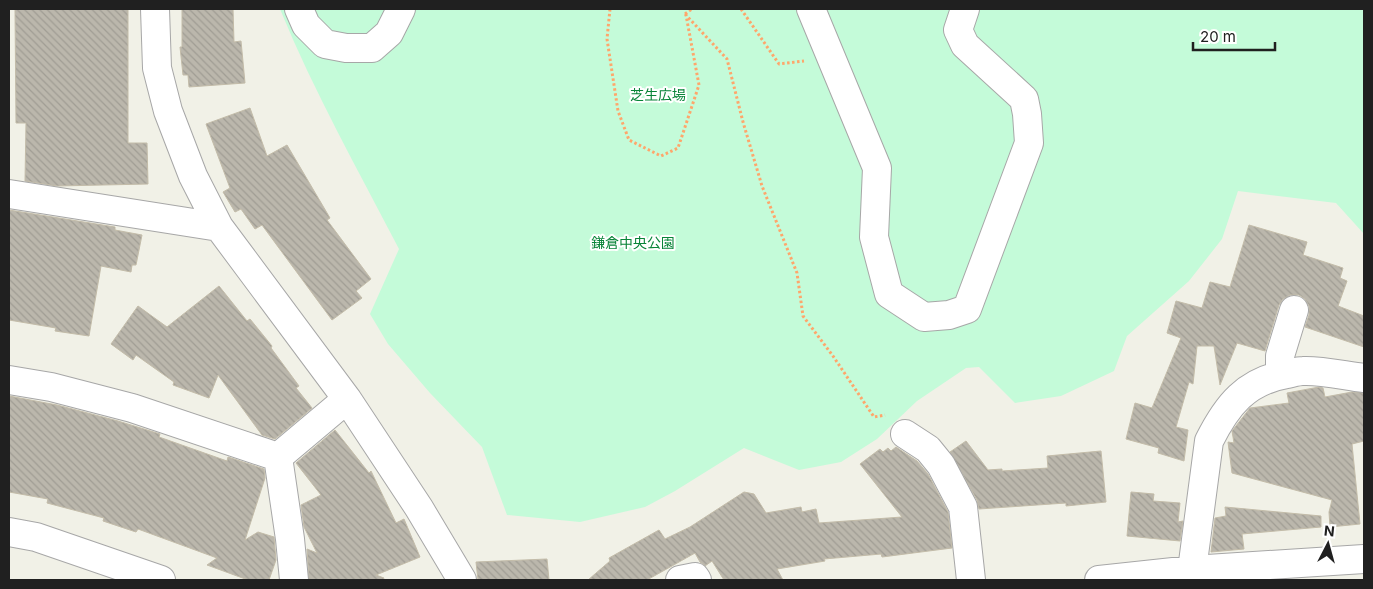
<svg xmlns="http://www.w3.org/2000/svg" width="1373" height="589" viewBox="0 0 1373 589" font-family="Inter,'Noto Sans JP',sans-serif">
  <style>
    .park { fill: #c4fbd9 }
    .building { fill: url(#building-back-hatch); stroke: #c3bca9 }
    .lines { fill: none; stroke-linecap: round; stroke-linejoin: round }
    .minor-casing { stroke: #a7a7a7; stroke-width: 30 }
    .path { stroke: #fea66b; stroke-width: 3; stroke-dasharray: 2.5 2.5; stroke-linecap: butt }
    .minor { stroke: #fff; stroke-width: 28 }
    .labels { text-anchor: middle; dominant-baseline: central; stroke-width: 4; stroke-linejoin: round; paint-order: stroke }
    .park-label { font-size: 14px; fill: #098438; stroke: #fff }
  </style>
  <defs>
    <pattern id="building-back-hatch" width="6" height="6" patternUnits="userSpaceOnUse" patternTransform="scale(1.25)"><rect width="6" height="6" fill="#bbb7ac"/><path d="M-1 5l2 2M0 0l6 6M5-1l2 2" fill="none" stroke="#a09d94"/></pattern>
  </defs>
  <rect width="100%" height="100%" fill="#f1f1e7"/>
  <path class="park" d="M280 9H1364V234L1336 203 1238 191 1222 239 1189 281 1127 336 1114 371 1061 396 1015 403 979 367 966 368 917 401 877 439 841 462 799 470 744 448 675 491 645 507 580 522 507 515 482 447 430 393 388 344 370 314 399 249C358 170 314 92 280 9Z"/>
  <path class="building" d="M15 9H128V143H147L148 184 57 186 25 181 26 123H16Z
    M182 9H233L234 42 241 41 245 83 189 87 188 75H183L180 47H182Z
    M250 108 267 156 287 145 330 218 327 220 371 279 356 291 362 298 332 320 262 225 255 229 241 209 235 212 223 192 230 188 206 124Z
    M9 210 115 227V230L142 235 136 265H132L131 272 101 266 89 336 55 331 56 328 9 320Z
    M1249 225 1307 242 1303 255 1343 268 1340 278 1347 281 1338 306 1364 316V347L1305 327 1309 315V306L1305 299 1299 295H1290L1283 299 1279 305 1265 351 1237 343 1220 385 1214 346H1197L1193 384 1189 382 1176 427 1188 430 1184 461 1158 453 1159 448 1126 439 1135 403 1152 408 1181 338 1167 333 1176 301 1202 308 1210 282 1230 287Z
    M219 286 247 321 250 319 272 346 271 348 299 386 296 388 312 408 275 439 262 435 218 375 209 398 173 385 174 382 136 355 133 360 111 344 138 306 167 327Z
    M1319 387 1323 388 1325 397 1352 392 1364 393V441L1352 444 1360 524 1330 527 1329 512 1332 500 1232 473 1228 442 1234 443 1232 431 1250 408 1289 403 1287 393Z
    M9 396 57 405 118 421 160 434 159 437 227 461 228 457 264 469 265 478 245 540 258 532 274 537 276 560 269 580H248L207 565 217 558 138 529 136 532 103 521 104 518 47 503 48 499 9 492Z
    M335 430 369 473 371 471 396 523 404 519 420 557 376 575 384 578 383 580H309L307 549 317 553 304 527 301 505 321 495 296 463Z
    M966 441 988 470 1002 469V471L1048 468 1047 456 1101 451 1106 502 1066 506V503L979 509 977 500 950 452Z
    M896 447 917 461 928 474 948 512 952 548 882 557 881 554 824 559 825 561 777 569 783 580H724L712 561 705 566 700 562 695 553 647 580H588L610 561 609 558 659 530 665 539 690 527 744 492 754 494 766 513 801 507 802 512 816 509 819 523 902 517 860 464 880 449 883 452 888 448 891 451Z
    M1131 492 1154 494 1153 501 1180 503 1178 522 1183 521 1180 541 1127 536Z
    M1225 507 1321 516V527L1242 534 1244 549 1211 552 1215 518 1226 516Z
    M547 559 549 580H478L476 562Z"/>
  <g class="lines">
    <defs>
      <path id="minor" d="M155 9 157 68 168 111 193 176 219 227 347 399 419 508 462 580
        M299 9 306 25 325 44 346 48H372L389 33 401 9
        M811 9 877 168 874 237 889 294 924 317 949 315 967 309 1029 143 1027 114 1024 99 965 45 958 30 965 9
        M9 194 219 227
        M1280 375V356L1294 310
        M9 380 51 387 132 408 278 457
        M905 434 928 449 941 465 963 507 971 580
        M9 532 36 537 161 580
        M294 580 290 539 278 457 347 399
        M680 580 695 577 697 580
        M1099 580 1192 570 1364 559
        M1193 580 1192 570 1209 441C1227 405 1246 381 1287 374 1292 373 1298 371 1303 371 1321 370 1346 376 1364 378"/>
    </defs>
    <use href="#minor" class="minor-casing"/>
    <path class="path" d="M610 9 607 39 618 111 629 140 661 156 678 148 699 85 686 15
      M741 9 779 64 804 61
      M685 14 727 59 743 122 762 186 797 273 803 316 833 356 874 417 885 415
      M685 14 692 9"/>
    <use href="#minor" class="minor"/>
  </g>
  <g class="labels">
    <g class="park-label">
      <text x="658" y="94">芝生広場</text>
      <text x="633" y="242">鎌倉中央公園</text>
    </g>
  </g>
  <rect width="1373" height="589" fill="none" stroke="#202020" stroke-width="20"/>
  <g transform="translate(1328 544) rotate(6)" stroke="#ffffff" stroke-width="4" paint-order="stroke">
  <path d="M0-4L9 19L0 12L-9 19Z" fill="#202020"/>
  <text y="-8" font-size="14" font-weight="bold" text-anchor="middle" fill="#202020">N</text>
  </g>
  <path d="M1193 42v8h82v-8" fill="none" stroke="#202020" stroke-width="2.5"/>
  <text x="1200" y="42" font-size="15" fill="#202020" stroke="#ffffff" stroke-width="4" paint-order="stroke">20 m</text>
</svg>
